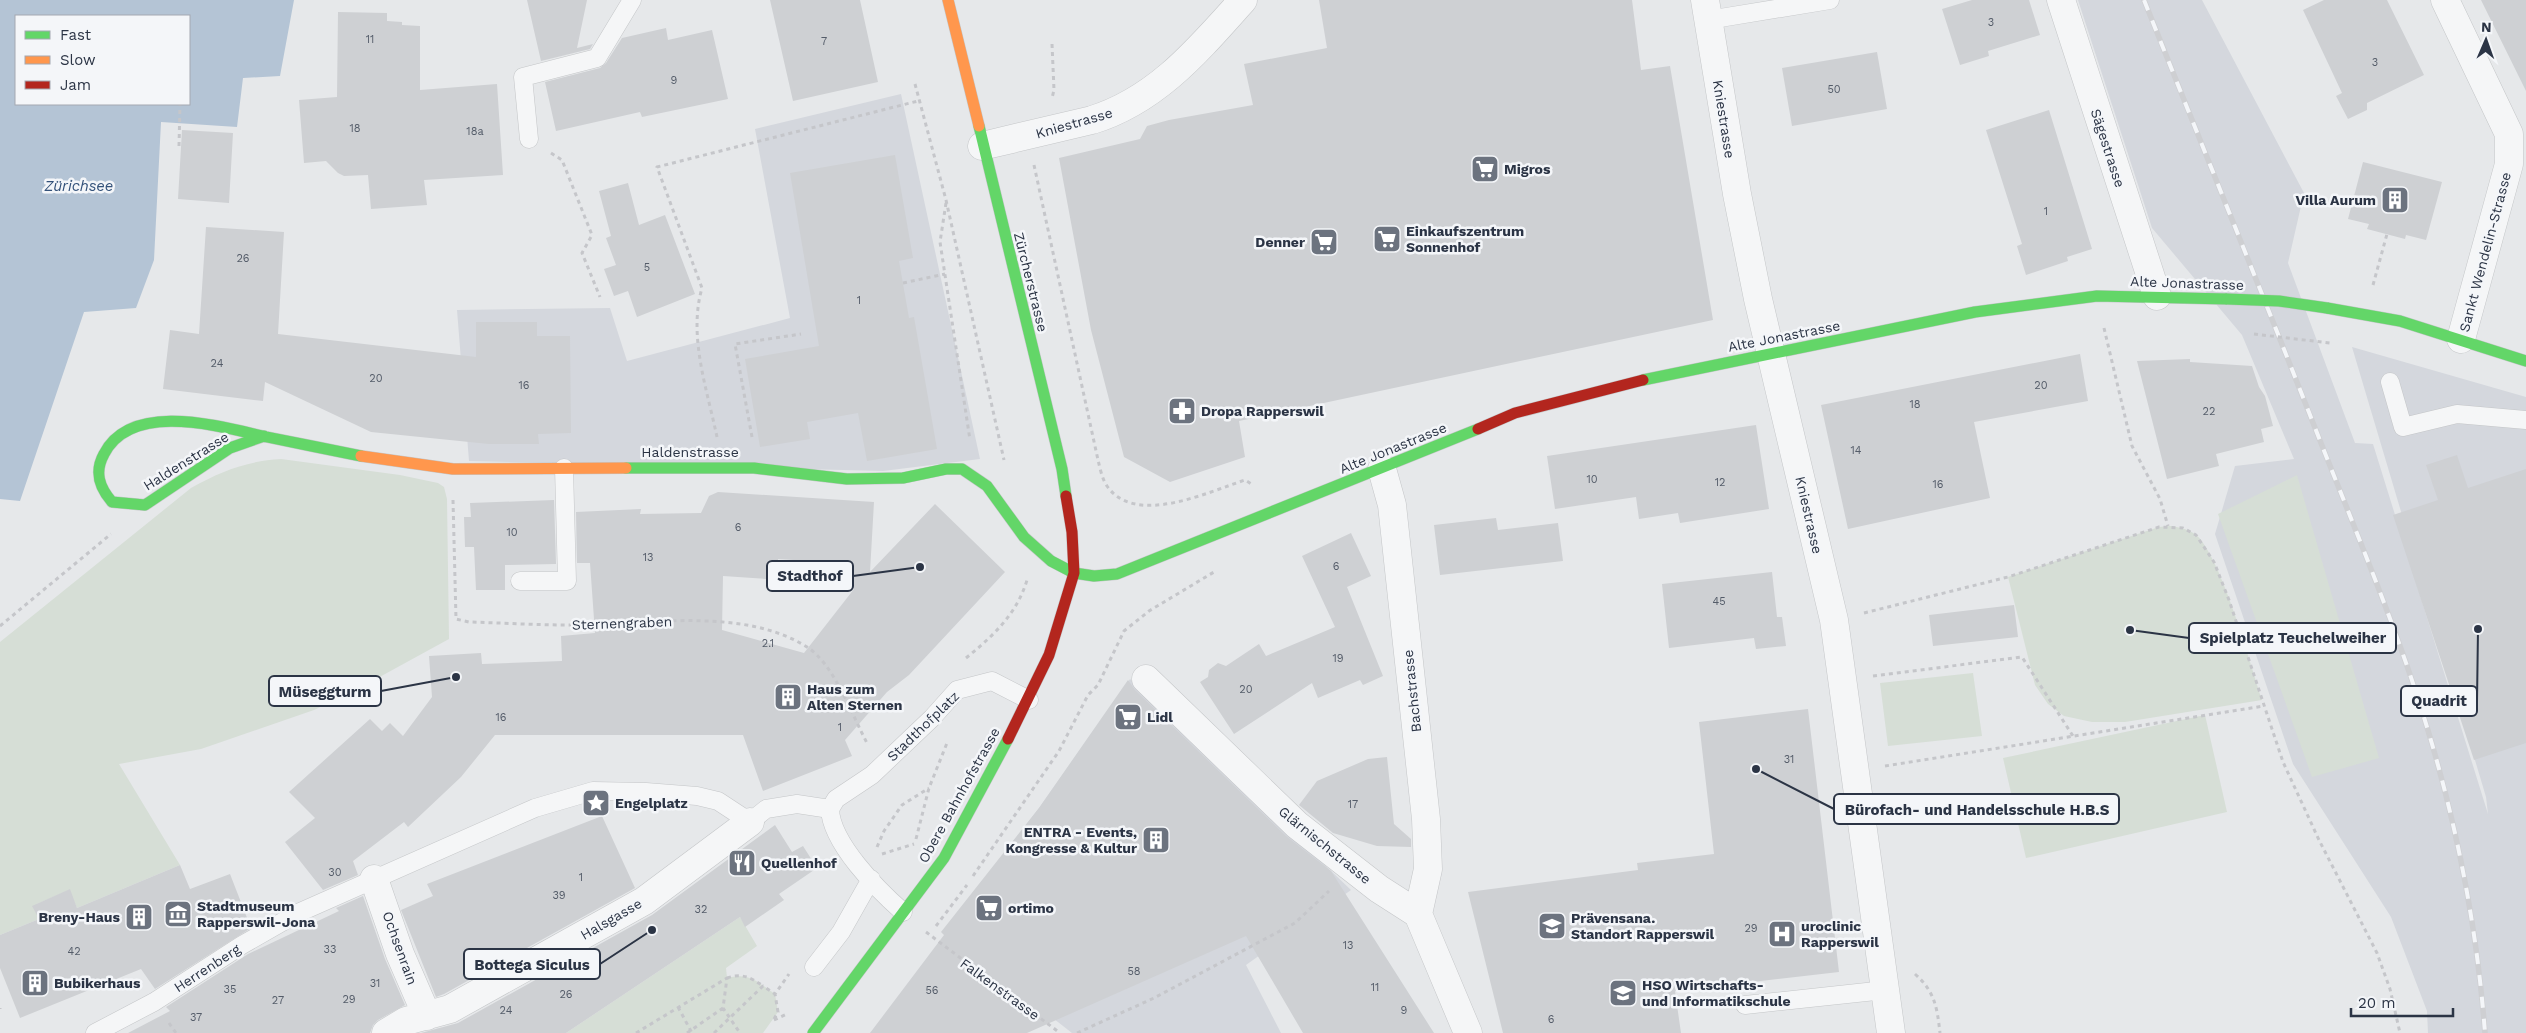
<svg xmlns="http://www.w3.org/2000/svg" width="2526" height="1033" viewBox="0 0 2526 1033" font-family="'Work Sans',sans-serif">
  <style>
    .built { fill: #d4d7dd }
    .green { fill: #d6ded6 }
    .water { fill: #b4c4d5; fill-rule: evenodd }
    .building { fill: #ced0d3; fill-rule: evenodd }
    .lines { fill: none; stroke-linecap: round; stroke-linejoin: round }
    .lane-casing { stroke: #c4c6c8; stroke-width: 19 }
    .street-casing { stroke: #c4c6c8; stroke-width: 29 }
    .fast-casing { stroke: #c4c6c8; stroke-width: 12 }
    .slow-casing { stroke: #c4c6c8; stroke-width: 12 }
    .jam-casing { stroke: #c4c6c8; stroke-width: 12 }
    .path { stroke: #c5c6ca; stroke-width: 3; stroke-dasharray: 4 4; stroke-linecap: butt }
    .lane { stroke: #f5f6f7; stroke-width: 18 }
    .street { stroke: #f5f6f7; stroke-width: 28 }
    .fast { stroke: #63d668; stroke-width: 11 }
    .slow { stroke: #ff974d; stroke-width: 11 }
    .jam { stroke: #b3261e; stroke-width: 11 }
    .rail-casing { stroke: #cecfd2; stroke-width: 5.5 }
    .rail { stroke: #f4f6f9; stroke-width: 4; stroke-dasharray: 11; stroke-linecap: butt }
    .fast-bridge-casing { stroke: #c2c5c8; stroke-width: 12; stroke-linecap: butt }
    .path-bridge { stroke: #c5c6ca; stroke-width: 3; stroke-dasharray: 4 4; stroke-linecap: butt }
    .fast-bridge { stroke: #63d668; stroke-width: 11 }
    .labels { text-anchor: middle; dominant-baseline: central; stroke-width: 5; stroke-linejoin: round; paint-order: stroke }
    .number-label { font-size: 11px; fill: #545c69 }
    .street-label { font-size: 14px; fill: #2b3445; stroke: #f4f6f9 }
    .poi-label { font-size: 14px; font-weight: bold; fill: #2b3445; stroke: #f4f6f9; text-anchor: start }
    .water-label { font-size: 15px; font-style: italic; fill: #34527a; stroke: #f4f6f9 }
    .leader { fill: none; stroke: #2b3445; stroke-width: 2 }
    .callout-dot { fill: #2b3445; stroke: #f4f6f9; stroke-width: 2 }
    .callout { fill: #f4f6f9; stroke: #2b3445; stroke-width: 2 }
    .callout-label { font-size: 15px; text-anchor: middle; font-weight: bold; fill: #2b3445 }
  </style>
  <rect width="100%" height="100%" fill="#e6e8ea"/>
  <path class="built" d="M2078 0H2202L2304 193 2288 263 2355 443 2373 444 2488 814 2486 797 2352 347 2526 397V1033H2428L2427 1011 2391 917 2293 764 2215 534 2235 466 2294 459 2242 335 2152 228Z
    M901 94 980 459 883 471 469 461 457 310 610 308 627 361 790 318 755 129Z
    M1130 679 1351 890 1246 965 1281 1033H1072L943 932 1039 808Z"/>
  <path class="green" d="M281 459 400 475 438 483 444 487 447 499 449 639 354 691 314 710 201 749 119 764 180 865 77 908 69 890 37 904 39 919 0 935V642L191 488C221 471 247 461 281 459Z
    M2297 475 2379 758 2312 777 2218 514Z
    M2170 526C2179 527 2187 529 2195 534 2220 553 2251 666 2262 700L2125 722H2092L2064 716 2048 704 2035 685 2008 577 2159 527Z
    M1973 673 1982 736 1888 746 1880 683Z
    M2205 715 2227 812 2026 858 2003 758Z
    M740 917 757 946 726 968 727 978C750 972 757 982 775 994L778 1012 763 1033H566Z"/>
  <path class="water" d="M0 0H294L280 76 243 78 237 127 161 122 154 260 136 308 84 312 20 501 0 499ZM16 16H189V104H16Z"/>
  <path class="building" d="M527 0H587L577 48 593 44 590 49 541 61Z
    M770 0H860L878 82 793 101Z
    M1319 0H1632L1641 70 1670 66 1713 320 1239 421 1245 457 1170 482 1124 457 1091 330 1059 158 1140 139 1147 126 1169 120 1253 105 1244 64 1327 48Z
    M1972 0H2029L2040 35 1988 51 1989 56 1960 65 1942 9Z
    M2324 0H2387L2424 75 2367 103V110L2348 119 2336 96 2342 93 2303 10Z
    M2481 0H2526V91Z
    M338 12 387 13V21L402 22V25L420 26V90L497 84 503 175 424 180 427 205 371 209 368 175 344 176 338 173 326 161 304 163 299 100 337 97Z
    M666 28 668 40 712 30 728 99 642 117 640 112 556 131 545 82 600 68 606 63 622 38Z
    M1877 52 1887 109 1792 126 1782 68Z
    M2049 110 2092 249 2067 257 2068 261 2026 275 2017 246 2022 244 1986 130Z
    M182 130 233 133 229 203 178 199Z
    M895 155 913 258 899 261 909 318 914 317 937 449 867 461 858 413 807 422 810 439 760 447 745 359 819 346 790 173Z
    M2363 162 2442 182 2426 240 2406 235 2405 239 2367 229 2369 224 2348 219Z
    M628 183 639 225 665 215 695 294 637 317 628 291 614 296 604 269 616 265 606 238 611 236 599 191Z
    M206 227 284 232 278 334 476 357V322H537V336H570L571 433 538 434 539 444H489L371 432 265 382 263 401 163 389 170 330 199 334Z
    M2080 354 2088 401 1974 422 1990 498 1848 529 1821 405Z
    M2190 359V362L2252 366 2259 387 2265 396 2273 426 2261 429 2264 442 2216 454 2219 466 2167 479 2137 361Z
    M1756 425 1769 509 1680 523 1678 513 1639 519 1636 497 1555 509 1547 456Z
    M2457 455 2468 488 2526 469V743L2474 760 2393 515 2438 500 2426 465Z
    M718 492 874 502 870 572 935 504 1005 572 909 675 887 692 845 740 852 756 763 791 743 735H495L461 777 408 827 404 822 353 861 358 875 323 890 285 842 315 818 289 792 370 719 382 731 390 723 403 736 432 697 429 656 481 653 482 664 562 661 561 636 595 633 590 563H577L576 512 641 509 640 514 701 513 709 496ZM778 559 824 562 854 589 804 653 722 630 723 576 766 579V569L778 570Z
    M554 500 556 564 505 565V590H476L474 547H465L464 517H471L470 503Z
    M1496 518 1498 530 1558 523 1563 561 1440 575 1434 525Z
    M1351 533 1371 576 1347 587 1383 676 1363 685 1360 680 1318 698 1312 683 1234 734 1200 682 1208 677 1209 670 1218 663 1226 666 1259 644 1266 656 1335 627 1302 556Z
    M1772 572 1777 617H1782L1786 646 1756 649 1754 638 1669 648 1662 584Z
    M2014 605 2018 637 1933 646 1929 615Z
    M1128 680 1135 690 1286 836 1331 871 1434 1033H1303L1246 936 1027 1033H870L944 935 941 932 1039 808Z
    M1808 709 1839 972 1675 991 1681 1033H1503L1468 892 1638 870 1637 863 1714 854 1699 722Z
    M1387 757 1394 824 1411 839V847L1377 846 1333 833 1299 805 1317 781 1368 759Z
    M602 816 635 888 444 994 436 997 401 910 433 896 427 884Z
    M775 825 792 852 803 846 817 868 779 894 784 900 745 927 740 917 566 1033H421L458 1023 652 915Z
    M180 865 190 889 230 874 251 928 155 989 141 969 20 1018 0 968V935L39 919 32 906 70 889 77 908Z
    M363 896 385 959 405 1005 378 1020 373 1025 370 1033H128L170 1011 166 1007 248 954 339 911 336 908Z"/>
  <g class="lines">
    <defs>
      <path id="lane" d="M1708 20 1830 0
        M529 139 523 77 597 58 632 0
        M2390 382 2403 427 2457 414 2526 420
        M520 581H567L564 468
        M830 809 836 799 872 775 932 718 957 690 992 681 1029 700
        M830 809C831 843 878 890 903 912
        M814 967 841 932 871 879
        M1745 1005 1885 990
        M95 1033 154 1002 242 945 298 913 535 808 593 791 646 792 697 796 718 801 750 822 766 809 797 804 830 809"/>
      <path id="street" d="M1705 0 1737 194 1758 299 1834 620 1891 1033
        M2061 0 2157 296
        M2445 0 2509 134V164L2461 339
        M982 146 1092 120C1157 100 1199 49 1243 0
        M1382 469 1392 505 1426 819 1428 869 1418 914
        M1146 679 1297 825 1379 889 1418 914 1468 1033
        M374 879 400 954 427 1016
        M386 1033 406 1021 450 1009 644 901 750 822"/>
      <path id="fast" d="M979 126 1062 469 1066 496
        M2327 308 2400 321 2526 361
        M1643 380 1975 312 2097 296 2227 299
        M264 436 230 448 145 505 112 502C99 487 94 472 104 454 132 400 222 427 267 437 298 443 330 450 361 456
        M626 468H754L847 479 903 478 946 469H962L987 486 1024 537 1051 561 1074 573
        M1074 573 1094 576 1117 574 1478 429
        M813 1033 944 858 1008 739"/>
      <path id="slow" d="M948 0 979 126
        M361 456 453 469 626 468"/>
      <path id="jam" d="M1478 429 1515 413 1643 380
        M1008 739 1049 655 1074 573 1072 532 1066 496"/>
    </defs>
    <use href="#lane" class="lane-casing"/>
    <use href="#street" class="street-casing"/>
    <use href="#fast" class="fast-casing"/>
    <use href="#slow" class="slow-casing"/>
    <use href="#jam" class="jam-casing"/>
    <path class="path" d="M1052 44 1054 90 1052 98
      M915 84 946 200 1004 460
      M179 146 180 104
      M551 153 562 160 592 235 582 253 600 297
      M1034 165 1098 460C1100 468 1102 479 1107 486 1135 527 1208 492 1245 480L1253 485
      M946 203 940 242 970 440
      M903 283 945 274
      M2373 285 2387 234
      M2104 328 2132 446 2160 499 2168 526
      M717 437C707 389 688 336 702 288L657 167 918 101
      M752 437 735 344 801 334
      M453 500 456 619 469 622C503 623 538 625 572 625 645 625 742 606 807 647 834 664 852 715 867 743
      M1864 613 2008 577 2159 527 2183 528 2196 535 2214 562 2229 600 2283 762 2319 840 2377 953 2390 989 2400 1033
      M0 626 111 534
      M966 658C992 637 1017 614 1027 580
      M1873 676 2022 657 2073 736
      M1885 766 2264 706
      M916 839 929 788 947 743
      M877 847 884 831 902 805 929 788
      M882 854 914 844
      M973 876 1059 751 1088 695 1098 685 1124 631 1149 611 1214 572
      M936 926 967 885
      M926 932 1060 1033
      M1915 974C1935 992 1937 1007 1940 1033
      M727 978C742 973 750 977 763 986
      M678 1007 692 1033
      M0 1008V1009
      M774 1019 778 1012 775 994 789 974
      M774 1020 787 1014
      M169 1023 176 1033
      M636 1033 727 978 723 1008 740 1033
      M687 1033 723 1008
      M714 1033 763 986 775 994
      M1077 1033 1154 998 1295 923 1329 891"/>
    <use href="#lane" class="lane"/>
    <use href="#street" class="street"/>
    <use href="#fast" class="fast"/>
    <use href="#slow" class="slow"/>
    <use href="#jam" class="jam"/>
    <defs>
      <path id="rail" d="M2144 0C2203 148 2263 295 2321 443 2362 547 2406 650 2436 758 2461 847 2478 940 2485 1033"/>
    </defs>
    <use href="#rail" class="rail-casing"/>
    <use href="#rail" class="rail"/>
    <defs>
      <path id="fast-bridge" d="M2227 299 2279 301 2327 308"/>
    </defs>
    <use href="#fast-bridge" class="fast-bridge-casing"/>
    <path class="path-bridge" d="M2254 334 2330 343"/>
    <use href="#fast-bridge" class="fast-bridge"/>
  </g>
  <defs>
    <symbol id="supermarket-square" viewBox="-11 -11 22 22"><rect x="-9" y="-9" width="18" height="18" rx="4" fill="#6c737f" stroke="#f4f6f9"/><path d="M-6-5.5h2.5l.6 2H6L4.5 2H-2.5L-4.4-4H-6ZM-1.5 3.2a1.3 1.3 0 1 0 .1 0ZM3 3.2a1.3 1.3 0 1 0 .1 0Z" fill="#fff"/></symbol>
    <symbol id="building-square" viewBox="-11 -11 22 22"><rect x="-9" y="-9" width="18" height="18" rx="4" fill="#6c737f" stroke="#f4f6f9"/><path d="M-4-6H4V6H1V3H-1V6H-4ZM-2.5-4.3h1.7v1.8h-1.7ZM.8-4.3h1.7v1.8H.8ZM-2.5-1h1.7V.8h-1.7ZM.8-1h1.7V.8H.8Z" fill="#fff"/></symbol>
    <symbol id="pharmacy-square" viewBox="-11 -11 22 22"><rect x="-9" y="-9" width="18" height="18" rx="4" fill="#6c737f" stroke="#f4f6f9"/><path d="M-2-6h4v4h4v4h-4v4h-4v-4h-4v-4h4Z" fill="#fff"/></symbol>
    <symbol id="sight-square" viewBox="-11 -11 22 22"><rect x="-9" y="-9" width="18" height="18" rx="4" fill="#6c737f" stroke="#f4f6f9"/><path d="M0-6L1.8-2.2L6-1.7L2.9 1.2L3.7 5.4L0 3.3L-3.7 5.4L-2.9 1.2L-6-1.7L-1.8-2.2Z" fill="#fff"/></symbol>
    <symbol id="restaurant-square" viewBox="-11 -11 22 22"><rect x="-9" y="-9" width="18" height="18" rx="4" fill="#6c737f" stroke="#f4f6f9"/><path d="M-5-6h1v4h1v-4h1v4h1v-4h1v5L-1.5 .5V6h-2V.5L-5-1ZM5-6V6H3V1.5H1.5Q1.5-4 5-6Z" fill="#fff"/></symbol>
    <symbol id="museum-square" viewBox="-11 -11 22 22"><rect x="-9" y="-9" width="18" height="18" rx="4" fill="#6c737f" stroke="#f4f6f9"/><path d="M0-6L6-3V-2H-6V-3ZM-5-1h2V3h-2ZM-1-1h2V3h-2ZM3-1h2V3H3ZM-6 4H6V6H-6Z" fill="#fff"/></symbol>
    <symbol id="university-square" viewBox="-11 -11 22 22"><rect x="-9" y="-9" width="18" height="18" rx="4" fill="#6c737f" stroke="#f4f6f9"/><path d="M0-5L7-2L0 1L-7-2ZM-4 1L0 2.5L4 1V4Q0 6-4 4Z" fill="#fff"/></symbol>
    <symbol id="hospital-square" viewBox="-11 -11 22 22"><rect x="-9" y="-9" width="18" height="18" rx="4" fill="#6c737f" stroke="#f4f6f9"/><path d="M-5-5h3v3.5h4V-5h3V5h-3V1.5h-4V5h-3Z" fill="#fff"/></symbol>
    <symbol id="school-square" viewBox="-11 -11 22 22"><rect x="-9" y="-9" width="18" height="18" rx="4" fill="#6c737f" stroke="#f4f6f9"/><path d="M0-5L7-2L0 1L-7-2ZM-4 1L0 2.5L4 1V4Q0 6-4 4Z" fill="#fff"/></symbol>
  </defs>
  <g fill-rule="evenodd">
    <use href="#supermarket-square" x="1469" y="153" width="32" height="32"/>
    <use href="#building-square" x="2379" y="184" width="32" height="32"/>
    <use href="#supermarket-square" x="1371" y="223" width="32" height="32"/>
    <use href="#supermarket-square" x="1308" y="226" width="32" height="32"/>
    <use href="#pharmacy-square" x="1166" y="395" width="32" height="32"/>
    <use href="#building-square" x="772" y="681" width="32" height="32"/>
    <use href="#supermarket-square" x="1112" y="701" width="32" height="32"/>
    <use href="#sight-square" x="580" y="787" width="32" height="32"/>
    <use href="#building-square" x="1140" y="824" width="32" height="32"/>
    <use href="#restaurant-square" x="726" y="847" width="32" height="32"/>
    <use href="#supermarket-square" x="973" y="892" width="32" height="32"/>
    <use href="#museum-square" x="162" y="898" width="32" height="32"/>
    <use href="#building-square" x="123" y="901" width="32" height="32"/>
    <use href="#university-square" x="1536" y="910" width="32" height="32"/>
    <use href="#hospital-square" x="1766" y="918" width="32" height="32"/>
    <use href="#building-square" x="19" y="967" width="32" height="32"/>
    <use href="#school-square" x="1607" y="977" width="32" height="32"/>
  </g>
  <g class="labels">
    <g class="number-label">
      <text x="1991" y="22">3</text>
      <text x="370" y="39">11</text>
      <text x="824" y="41">7</text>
      <text x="2375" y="62">3</text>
      <text x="674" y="80">9</text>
      <text x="1834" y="89">50</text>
      <text x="355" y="128">18</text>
      <text x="475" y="131">18a</text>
      <text x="2046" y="211">1</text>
      <text x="243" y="258">26</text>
      <text x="647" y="267">5</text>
      <text x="859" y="300">1</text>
      <text x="217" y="363">24</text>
      <text x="376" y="378">20</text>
      <text x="524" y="385">16</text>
      <text x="2041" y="385">20</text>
      <text x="1915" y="404">18</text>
      <text x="2209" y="411">22</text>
      <text x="1856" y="450">14</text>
      <text x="1592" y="479">10</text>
      <text x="1720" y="482">12</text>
      <text x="1938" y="484">16</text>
      <text x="738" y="527">6</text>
      <text x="512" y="532">10</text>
      <text x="648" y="557">13</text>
      <text x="1336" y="566">6</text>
      <text x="1719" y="601">45</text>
      <text x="768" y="643">2.1</text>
      <text x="1338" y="658">19</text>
      <text x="1246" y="689">20</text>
      <text x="501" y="717">16</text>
      <text x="840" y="727">1</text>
      <text x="1789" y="759">31</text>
      <text x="1353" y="804">17</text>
      <text x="335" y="872">30</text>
      <text x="581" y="877">1</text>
      <text x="559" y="895">39</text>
      <text x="701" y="909">32</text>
      <text x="1751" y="928">29</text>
      <text x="1348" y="945">13</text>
      <text x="330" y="949">33</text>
      <text x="74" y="951">42</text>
      <text x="1134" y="971">58</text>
      <text x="375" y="983">31</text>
      <text x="1375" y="987">11</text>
      <text x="230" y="989">35</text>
      <text x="932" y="990">56</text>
      <text x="566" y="994">26</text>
      <text x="349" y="999">29</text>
      <text x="278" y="1000">27</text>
      <text x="506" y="1010">24</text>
      <text x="1404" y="1010">9</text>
      <text x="196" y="1017">37</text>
      <text x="1551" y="1019">6</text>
    </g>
    <g class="street-label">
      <text transform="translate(1724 119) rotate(81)">Kniestrasse</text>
      <text transform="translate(1074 123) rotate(-16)">Kniestrasse</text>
      <text transform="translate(2108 148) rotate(72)">Sägestrasse</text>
      <text transform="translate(2485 252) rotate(-75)">Sankt Wendelin-Strasse</text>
      <text transform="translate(1031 282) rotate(76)">Zürcherstrasse</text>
      <text transform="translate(2187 283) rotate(2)">Alte Jonastrasse</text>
      <text transform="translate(1784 336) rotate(-11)">Alte Jonastrasse</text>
      <text transform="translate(1393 448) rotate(-22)">Alte Jonastrasse</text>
      <text x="690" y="452">Haldenstrasse</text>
      <text transform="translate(186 461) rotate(-32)">Haldenstrasse</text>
      <text transform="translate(1809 515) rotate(77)">Kniestrasse</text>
      <text transform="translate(622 623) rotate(-2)">Sternengraben</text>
      <text transform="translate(1412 691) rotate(-96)">Bachstrasse</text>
      <text transform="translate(923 726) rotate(-44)">Stadthofplatz</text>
      <text transform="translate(959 795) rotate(-61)">Obere Bahnhofstrasse</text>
      <text transform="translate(1325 845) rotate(39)">Glärnischstrasse</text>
      <text transform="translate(611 919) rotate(-30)">Halsgasse</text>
      <text transform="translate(400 948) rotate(70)">Ochsenrain</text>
      <text transform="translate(207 968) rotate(-33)">Herrenberg</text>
      <text transform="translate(1000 989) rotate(36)">Falkenstrasse</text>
    </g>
    <g class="poi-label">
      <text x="1504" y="169">Migros</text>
      <text x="2376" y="200" text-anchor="end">Villa Aurum</text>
      <text x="1406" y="231">Einkaufszentrum<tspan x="1406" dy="16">Sonnenhof</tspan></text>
      <text x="1305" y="242" text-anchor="end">Denner</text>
      <text x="1201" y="411">Dropa Rapperswil</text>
      <text x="807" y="689">Haus zum<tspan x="807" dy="16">Alten Sternen</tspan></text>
      <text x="1147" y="717">Lidl</text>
      <text x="615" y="803">Engelplatz</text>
      <text x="1137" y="832" text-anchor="end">ENTRA - Events,<tspan x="1137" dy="16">Kongresse &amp; Kultur</tspan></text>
      <text x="761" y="863">Quellenhof</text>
      <text x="197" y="906">Stadtmuseum<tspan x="197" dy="16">Rapperswil-Jona</tspan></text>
      <text x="1008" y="908">ortimo</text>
      <text x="120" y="917" text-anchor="end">Breny-Haus</text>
      <text x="1571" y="918">Prävensana.<tspan x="1571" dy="16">Standort Rapperswil</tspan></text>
      <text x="1801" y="926">uroclinic<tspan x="1801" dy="16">Rapperswil</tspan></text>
      <text x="54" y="983">Bubikerhaus</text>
      <text x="1642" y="985">HSO Wirtschafts-<tspan x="1642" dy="16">und Informatikschule</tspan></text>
    </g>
    <g class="water-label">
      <text x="79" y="186">Zürichsee</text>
    </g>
  </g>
  <path class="leader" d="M920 567L853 576M2130 630L2189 638M456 677L381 691M2478 629L2477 701M1756 769L1834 809M652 930L600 964"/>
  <g class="callout-dot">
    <circle cx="920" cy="567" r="5"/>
    <circle cx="2130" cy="630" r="5"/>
    <circle cx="456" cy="677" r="5"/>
    <circle cx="2478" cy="629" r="5"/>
    <circle cx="1756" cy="769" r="5"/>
    <circle cx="652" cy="930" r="5"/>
  </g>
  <g class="callout">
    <rect x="767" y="561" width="86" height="30" rx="5"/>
    <rect x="2189" y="623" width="207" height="30" rx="5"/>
    <rect x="269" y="676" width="112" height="30" rx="5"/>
    <rect x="2401" y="686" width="76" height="30" rx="5"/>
    <rect x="1834" y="794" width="285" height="30" rx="5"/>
    <rect x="464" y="949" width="136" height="30" rx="5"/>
  </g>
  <g class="callout-label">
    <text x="810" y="581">Stadthof</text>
    <text x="2293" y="643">Spielplatz Teuchelweiher</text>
    <text x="325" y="697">Müseggturm</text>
    <text x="2439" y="706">Quadrit</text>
    <text x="1977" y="815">Bürofach- und Handelsschule H.B.S</text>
    <text x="532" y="970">Bottega Siculus</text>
  </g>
  <rect x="15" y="15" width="175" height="90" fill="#f4f6f9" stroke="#a4a8b1"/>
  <rect x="25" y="31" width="25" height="8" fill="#63d668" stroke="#a4a8b1"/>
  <text x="60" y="40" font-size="15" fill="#2b3445">Fast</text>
  <rect x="25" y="56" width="25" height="8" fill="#ff974d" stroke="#a4a8b1"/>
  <text x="60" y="65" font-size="15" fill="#2b3445">Slow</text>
  <rect x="25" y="81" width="25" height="8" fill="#b3261e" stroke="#a4a8b1"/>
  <text x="60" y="90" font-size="15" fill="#2b3445">Jam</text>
  <g transform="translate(2486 40) rotate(2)" stroke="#f4f6f9" stroke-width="4" paint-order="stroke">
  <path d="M0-4L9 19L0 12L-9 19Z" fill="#2b3445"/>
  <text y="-8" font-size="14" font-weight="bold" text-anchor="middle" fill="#2b3445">N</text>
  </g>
  <path d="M2351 1008v8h102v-8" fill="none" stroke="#2b3445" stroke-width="2.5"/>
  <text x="2358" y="1008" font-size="15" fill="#2b3445" stroke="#f4f6f9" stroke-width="4" paint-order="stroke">20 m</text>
</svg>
